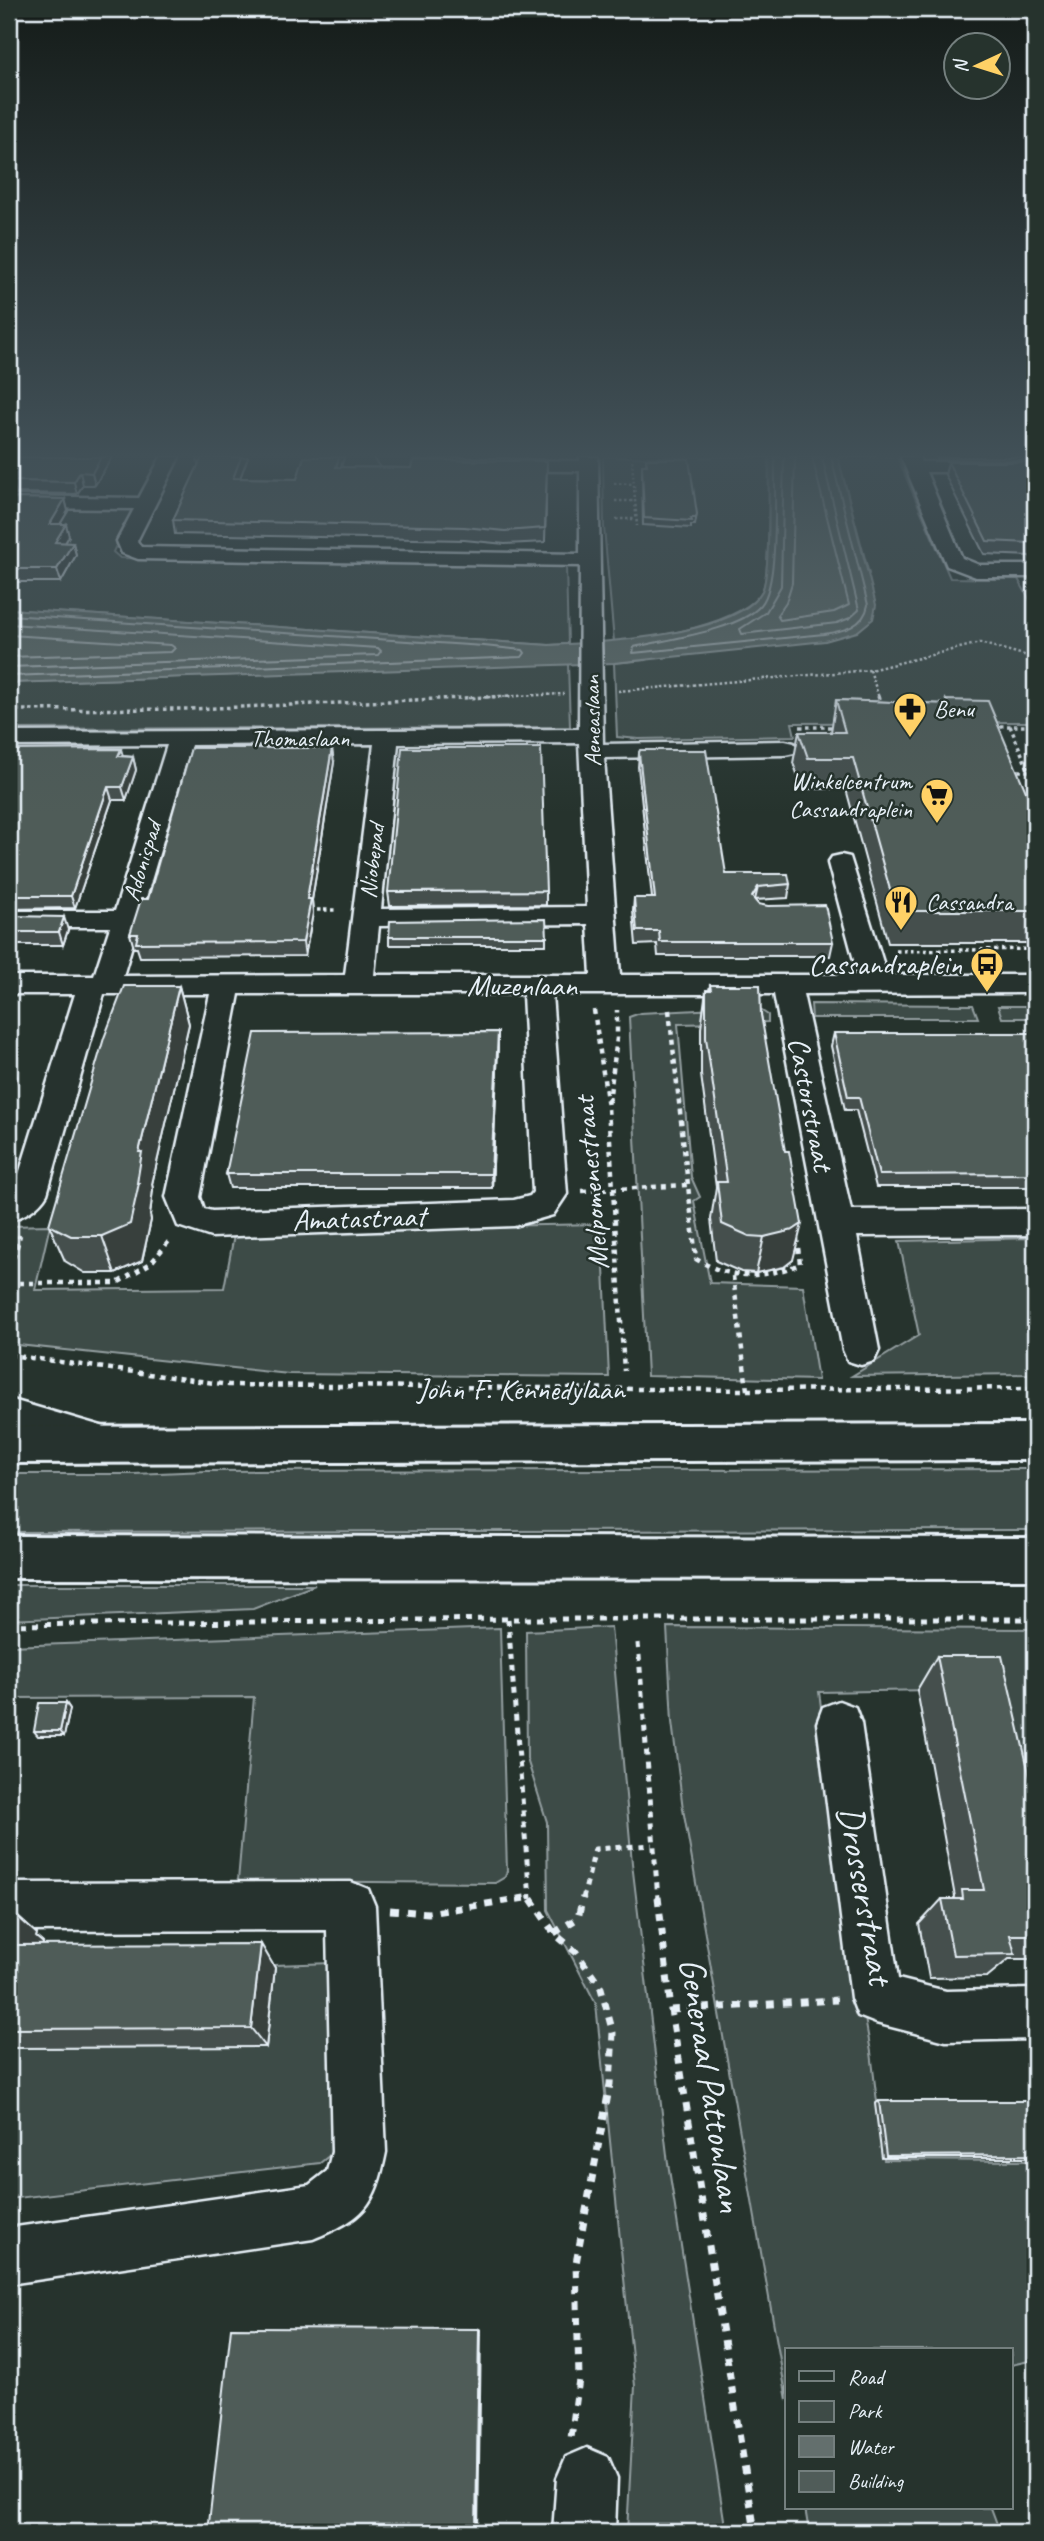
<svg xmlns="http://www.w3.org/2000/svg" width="1044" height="2541" viewBox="0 0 1044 2541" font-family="Caveat,sans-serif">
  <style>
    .green { fill: #3e4b47; stroke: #939ea0; stroke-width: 2 }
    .water { fill: #636f6d; stroke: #98a3a5; stroke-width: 2 }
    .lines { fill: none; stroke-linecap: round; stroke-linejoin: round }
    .shore { stroke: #b3bdc0; stroke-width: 2 }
    .minor-casing { stroke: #e8f1f8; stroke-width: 5 }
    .major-casing { stroke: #e8f1f8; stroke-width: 6 }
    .path-far4 { stroke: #e8f1f8; stroke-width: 2.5; stroke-dasharray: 2.5 2.5; stroke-linecap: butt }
    .path-far3 { stroke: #e8f1f8; stroke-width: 3.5; stroke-dasharray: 3.5 3.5; stroke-linecap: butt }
    .path-far2 { stroke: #e8f1f8; stroke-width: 4.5; stroke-dasharray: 5 5; stroke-linecap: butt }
    .path-far1 { stroke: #e8f1f8; stroke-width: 5; stroke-dasharray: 6 6; stroke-linecap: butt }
    .path { stroke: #e8f1f8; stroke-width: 7; stroke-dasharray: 8 8; stroke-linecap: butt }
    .minor { fill: #26332d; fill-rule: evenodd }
    .major { fill: #26332d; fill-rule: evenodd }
    .wall { fill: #454f4d; stroke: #e8f1f8; stroke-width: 2 }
    .shaded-wall { fill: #38403e; stroke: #e8f1f8; stroke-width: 2 }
    .building { fill: #505c59; stroke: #e8f1f8; stroke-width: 2 }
    .labels { text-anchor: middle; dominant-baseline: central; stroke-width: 5; stroke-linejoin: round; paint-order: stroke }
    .far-poi-label { font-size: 24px; fill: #e8f1f8; stroke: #26332d; text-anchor: start }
    .far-street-label { font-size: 24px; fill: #e8f1f8; stroke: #26332d }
    .poi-label { font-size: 30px; fill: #e8f1f8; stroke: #26332d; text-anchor: end }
    .street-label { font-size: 30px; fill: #e8f1f8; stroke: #26332d }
    .near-street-label { font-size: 37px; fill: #e8f1f8; stroke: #26332d }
  </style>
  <rect width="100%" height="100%" fill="#26332d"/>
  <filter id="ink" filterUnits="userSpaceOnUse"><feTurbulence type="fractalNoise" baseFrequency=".0143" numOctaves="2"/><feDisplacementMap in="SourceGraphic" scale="14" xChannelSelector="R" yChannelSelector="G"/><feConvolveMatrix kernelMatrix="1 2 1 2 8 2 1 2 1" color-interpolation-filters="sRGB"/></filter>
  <g filter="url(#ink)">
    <path class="green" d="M603 457H769C768 482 771 574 762 591 745 623 648 640 614 642L604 527Z
      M838 457H897L950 578 1018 579 1035 609V722L792 723 795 736 639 739 617 737 614 663 646 660 869 574Z
      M9 508 132 510 113 552 120 558 566 566 568 644 549 645 9 609Z
      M568 663 570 727 9 729V683Z
      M811 1004 973 1005 978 1018H812Z
      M998 1006H1035V1018H1002Z
      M756 1007 768 1015V1022L678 1024 691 1177 700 1197 694 1201 710 1283 803 1286 818 1380 647 1376 629 1017 640 1013Z
      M602 1224 609 1377 289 1374 9 1344V1226L50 1225 35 1290 224 1288 235 1230Z
      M1035 1238V1374L852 1376 919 1335 899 1241Z
      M1035 1469V1530L9 1532V1474H134L207 1471Z
      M9 1585H315L253 1609 9 1620Z
      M611 1627 632 1863 668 2163 726 2532H627L635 2386 596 2004 548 1910 547 1822 527 1759 526 1631Z
      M667 1627 1035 1629V1885L988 1689 819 1692 855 1962 871 2052 884 2160 1035 2161V2356L1029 2361 1011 2365V2350H787V2400L683 1809 672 1722Z
      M500 1628 507 1871 505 1877 495 1883 238 1881 254 1697 9 1698V1646Z
      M332 1963 336 2144 330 2155 320 2163 9 2199V2048L266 2047 275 1965Z
      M805 2508H991L1000 2532H809Z"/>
    <path class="water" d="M769 457H838L876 605 873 619 857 632 825 641 614 663 9 683V609L549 645C596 643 738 636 762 591 771 574 768 482 769 457Z"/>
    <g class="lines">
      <path class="shore" d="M775 457C774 489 780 583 761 605 739 631 667 639 634 647L633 653 824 634C843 631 864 627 868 605L831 457
        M784 457 781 586 766 612 740 629 742 634 837 623 850 618 859 610 822 457
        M795 457 792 583 786 602 777 615 780 620 834 612 849 605 812 457
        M9 615 484 646 523 650 525 653 522 657 9 676
        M9 624 378 648 381 651 378 655 9 667
        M9 635 171 645 175 648 171 652 9 657"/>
      <defs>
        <path id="minor" d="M161 457H179L137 541 141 547 580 554V471L403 470 382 467 374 457 580 461V457H598L603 744 785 741 794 743 797 748 794 753 785 755 604 758 620 975H858L828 863 832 857 841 855 850 857 887 975H1035V993L803 994 851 1210 1035 1209V1235L857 1236 879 1350 874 1361 861 1365 848 1361 843 1350 774 994H552L567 1194 553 1215 514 1226 211 1237 178 1226 166 1197 210 994H104L47 1194C39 1208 24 1216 9 1221V1191L15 1187 75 994H9V976H94L110 927H9V911H115L167 745 9 746V732L579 729 580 566 138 559 122 553 117 541 134 509 9 508V496L139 498ZM579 743 587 907 381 909 398 744ZM374 744 345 975 123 976 191 745ZM588 924 591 975H374L379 926ZM239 994H523L533 1192 530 1196 514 1200 212 1211 204 1209 200 1197Z
          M901 457H919L921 462H1035V472H926L962 558 979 565H1035V577H976L947 566Z
          M9 1399 108 1428 113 1440 108 1452 94 1457 9 1431Z
          M839 1701 855 1707 861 1723 898 1979 946 1991 1035 1989V2039L946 2041 876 2023 858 2016 851 1998 817 1723 823 1707Z
          M351 1882 368 1889 375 1906 386 2152C375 2207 364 2218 313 2239L9 2284V2228L309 2185 327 2171 332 2152 327 1930 9 1931V1883Z
          M587 2448 608 2457 617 2478 615 2532H553L557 2478 566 2457Z"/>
        <path id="major" d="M1035 1424V1460L9 1463V1427Z
          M9 1536 1035 1538V1579L9 1578Z"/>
      </defs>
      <use href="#minor" class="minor-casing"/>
      <use href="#major" class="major-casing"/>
      <path class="path-far4" d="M632 460 637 526
        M614 483 634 484
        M615 501H635
        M616 519H636
        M870 670 879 698
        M618 691 870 670 980 643 1035 658
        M468 698 564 694"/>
      <path class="path-far3" d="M878 696 881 706
        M9 710 191 709 512 696
        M993 726H1035
        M1010 726 1029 771H1012
        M800 727H837
        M310 910H336
        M896 951 1035 949"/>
      <path class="path-far2" d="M594 1010 608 1107 624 1371
        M669 1010 696 1259C731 1280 763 1279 800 1264L797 1239
        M609 1102 617 1038V1010
        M582 1191 687 1185
        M733 1276 747 1390
        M9 1277 20 1235
        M9 1283H117L151 1263 170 1240
        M9 1355 229 1385 747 1390 1035 1388"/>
      <path class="path-far1" d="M508 1619 530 1899
        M9 1625 508 1619H1035
        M638 1643 658 1899
        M583 1899 595 1849 652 1845"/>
      <path class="path" d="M658 1897 671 2010 755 2532
        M531 1899 554 1933 576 1952 601 1988 613 2033 610 2084 576 2263 579 2379 571 2438
        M390 1910 428 1913 531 1897
        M554 1933 578 1918 583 1897
        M671 2010 837 2000"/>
      <use href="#minor" class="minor"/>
      <use href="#major" class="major"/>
    </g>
    <path class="wall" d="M9 457H112L95 485H83L77 494 16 493 14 487H9Z
      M197 457H248L240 478 297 479 304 457H344L341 467 411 468 547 461 545 542 505 544 464 540 175 534 173 520 199 464H198Z
      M936 457H1035V460L937 459Z
      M646 459 697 514 695 525H691V528L643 525 642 472V465H646Z
      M948 462H1035V562H1033L1030 556 984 554 945 475Z
      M9 498 65 499 68 511 60 524 69 536 65 543H73L76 555 61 582H9Z
      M836 700 946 704V700L1035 813V943H888L846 789H803L793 763 799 732H831Z
      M121 749 123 756 133 757 136 770 126 800H112L75 908 9 909V750Z
      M639 753 726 874 790 884 788 898 755 900 758 904 833 942 830 956H658L657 944 636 945 633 911 634 898H652L638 767Z
      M334 762 312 900 313 913 305 956 140 957 137 948H134L130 934 148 899Z
      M546 891V905L390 906 388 892Z
      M9 916 68 930 63 945H9Z
      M546 919V945H389V937Z
      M710 985 761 1015 793 1260 784 1267 756 1273 741 1272 716 1261 711 1219 716 1187 701 1075V1028L706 990H709Z
      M179 986 189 1024 152 1184 153 1189 150 1215 151 1220 142 1261 115 1273H85L65 1261 49 1225Z
      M834 1033H1035V1187H876L856 1110H845L831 1046Z
      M498 1046 492 1188H230L226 1174Z
      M937 1656 1035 1799V1959H1009L987 1977 929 1978 919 1924 942 1899H953L955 1897 917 1690Z
      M66 1703 70 1709 64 1736H38L34 1731Z
      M9 1909 37 1934 36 1937 43 1943V1945L275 1968 266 2047 9 2048Z
      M879 2101H1035V2158H882L875 2104Z"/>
    <path class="shaded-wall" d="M101 457H112L95 485 92 473Z
      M241 457H248L235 491 233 478Z
      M339 457H344L337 480 336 467Z
      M80 472 83 485 77 494 74 482Z
      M65 499 68 511 53 536 50 524Z
      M66 524 69 536 58 555 55 542Z
      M73 543 76 555 61 582 57 569Z
      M332 748 334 762 312 900 313 913 305 956 303 942 307 899Z
      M133 757 136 770 126 800 122 787Z
      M108 787 112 800 75 908 71 896Z
      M758 887 755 900 752 897Z
      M64 917 68 930 63 945 59 932Z
      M179 986 189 1024 152 1184 153 1189 150 1215 151 1220 142 1261 115 1273 102 1236 137 1183 139 1152Z
      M498 1032V1046L492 1188 491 1174Z
      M12 1043 17 1056 13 1067 17 1077 9 1100V1053Z
      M802 1224 793 1260 784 1267 756 1273 764 1237Z
      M66 1703 70 1709 64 1736 60 1731Z
      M9 1909 37 1934 36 1937 43 1943 38 1968 10 1945Z
      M261 1944 275 1968 266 2047 251 2028Z
      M479 2329 481 2330 478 2532H476Z"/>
    <path class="building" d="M9 457H101L92 473 80 472 74 482 13 481 17 474H9Z
      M202 457H241L233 478 297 479 304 457H339L336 467 411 468 413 460 547 461 545 528 505 531 464 527 173 520Z
      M646 459H689L697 514 696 518H691L692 521 644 518 642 465H647Z
      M948 462H1035V546L1033 543 987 541Z
      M9 498 65 499 50 524H66L55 542 73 543 57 569H9V549L10 548H9Z
      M836 700 948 704 946 700 988 701 1035 813V911H896L853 758H808L799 732H845Z
      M191 748H332L307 899H311L303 942 136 943 138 934H130L141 899H148Z
      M402 748H541L546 891 388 892Z
      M121 749 118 756 133 757 122 787H108L71 896H9V750Z
      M640 750H706L726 874H788L790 884 758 887 752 897 758 904 768 906 825 905 833 942H660L659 931H637L634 898H655L639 753Z
      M9 916 64 917 59 932H9Z
      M546 919 547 937H389L390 921Z
      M710 985H760L761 1015 785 1151H789L802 1224 793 1230 764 1237 749 1236 722 1224 717 1182H727L706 1038V990H711Z
      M124 986H179L139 1152H142L137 1183H139L130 1224 102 1236H71L49 1225 104 1038Z
      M498 1032 491 1174H226L255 1033Z
      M834 1033H1035V1174L879 1175 859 1097H848Z
      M9 1043H12L9 1053Z
      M937 1656H1002L1035 1799V1935H1010L1015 1954 953 1955 942 1899H963L962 1890H984Z
      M39 1703H66L60 1731H34Z
      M9 1919H15L10 1945 261 1944 251 2028 9 2029Z
      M879 2101H1035V2155L886 2156Z
      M231 2328 479 2329 476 2532H208Z"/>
  </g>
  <linearGradient id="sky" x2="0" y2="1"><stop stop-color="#151c19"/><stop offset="0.56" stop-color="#415057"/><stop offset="1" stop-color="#415057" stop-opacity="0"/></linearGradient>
  <rect width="1044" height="813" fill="url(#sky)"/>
  <defs>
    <symbol id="pharmacy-pin" viewBox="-11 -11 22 30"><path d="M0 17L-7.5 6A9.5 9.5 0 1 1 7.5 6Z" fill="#ffd166" stroke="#26332d"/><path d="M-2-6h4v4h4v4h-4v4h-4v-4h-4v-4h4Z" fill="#111"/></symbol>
    <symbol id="supermarket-pin" viewBox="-11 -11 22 30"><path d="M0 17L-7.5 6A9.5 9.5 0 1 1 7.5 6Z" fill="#ffd166" stroke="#26332d"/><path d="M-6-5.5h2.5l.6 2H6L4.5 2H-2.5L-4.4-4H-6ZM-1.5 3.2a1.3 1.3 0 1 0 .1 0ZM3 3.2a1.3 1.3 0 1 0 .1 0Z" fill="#111"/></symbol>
    <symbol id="restaurant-pin" viewBox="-11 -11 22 30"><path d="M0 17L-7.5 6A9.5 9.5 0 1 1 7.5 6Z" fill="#ffd166" stroke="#26332d"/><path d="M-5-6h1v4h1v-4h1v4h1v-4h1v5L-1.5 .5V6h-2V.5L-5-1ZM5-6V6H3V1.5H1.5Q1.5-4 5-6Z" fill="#111"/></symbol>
    <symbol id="bus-pin" viewBox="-11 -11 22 30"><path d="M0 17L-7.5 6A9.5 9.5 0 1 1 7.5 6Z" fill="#ffd166" stroke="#26332d"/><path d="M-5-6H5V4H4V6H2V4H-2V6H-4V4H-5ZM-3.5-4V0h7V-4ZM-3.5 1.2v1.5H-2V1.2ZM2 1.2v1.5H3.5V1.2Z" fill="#111"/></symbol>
  </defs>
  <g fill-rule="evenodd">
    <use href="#pharmacy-pin" x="891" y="690" width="38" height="52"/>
    <use href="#supermarket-pin" x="918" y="776" width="38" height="52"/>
    <use href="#restaurant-pin" x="882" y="883" width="38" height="52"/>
    <use href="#bus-pin" x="968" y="945" width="38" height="52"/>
  </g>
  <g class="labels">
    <g class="far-poi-label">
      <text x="934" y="709">Benu</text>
      <text x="912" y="781" text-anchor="end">Winkelcentrum<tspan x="912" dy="28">Cassandraplein</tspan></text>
      <text x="926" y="902">Cassandra</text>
    </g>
    <g class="far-street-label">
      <text transform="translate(592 721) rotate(-91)">Aeneaslaan</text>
      <text x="300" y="738">Thomaslaan</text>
      <text transform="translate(142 861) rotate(-73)">Adonispad</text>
      <text transform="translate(372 861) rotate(-83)">Niobepad</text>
    </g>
    <g class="poi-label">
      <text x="962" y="964">Cassandraplein</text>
    </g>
    <g class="street-label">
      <text x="522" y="985">Muzenlaan</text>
      <text transform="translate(811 1104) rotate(79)">Castorstraat</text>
      <text transform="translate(591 1183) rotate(-95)">Melpomenestraat</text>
      <text transform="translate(359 1218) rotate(-2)">Amatastraat</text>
      <text x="521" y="1389">John F. Kennedylaan</text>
    </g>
    <g class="near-street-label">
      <text transform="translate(866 1895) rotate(80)">Drosserstraat</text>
      <text transform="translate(712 2085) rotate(81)">Generaal Pattonlaan</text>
    </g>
  </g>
  <rect width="1044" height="2541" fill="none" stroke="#26332d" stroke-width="35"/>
  <rect x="18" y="18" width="1009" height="2506" fill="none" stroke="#e8f1f8" stroke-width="2.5" filter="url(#ink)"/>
  <rect x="785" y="2348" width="228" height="161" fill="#26332d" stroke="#747f7e" stroke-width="2"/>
  <rect x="799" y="2371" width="35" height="10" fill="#26332d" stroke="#747f7e" stroke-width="2"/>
  <text x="848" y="2384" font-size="21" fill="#e8f1f8">Road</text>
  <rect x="799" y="2401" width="35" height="21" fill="#3e4b47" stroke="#747f7e" stroke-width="2"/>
  <text x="848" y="2418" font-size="21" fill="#e8f1f8">Park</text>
  <rect x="799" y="2436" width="35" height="21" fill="#636f6d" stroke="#747f7e" stroke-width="2"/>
  <text x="848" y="2454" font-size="21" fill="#e8f1f8">Water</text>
  <rect x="799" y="2471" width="35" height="21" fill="#505c59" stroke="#747f7e" stroke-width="2"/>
  <text x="848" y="2488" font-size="21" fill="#e8f1f8">Building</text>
  <g transform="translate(977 66) rotate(266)"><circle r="33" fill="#26332d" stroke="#747f7e" stroke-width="2"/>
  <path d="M0-5L12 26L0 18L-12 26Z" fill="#ffd166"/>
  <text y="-10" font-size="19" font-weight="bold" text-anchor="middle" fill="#e8f1f8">N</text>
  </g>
</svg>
